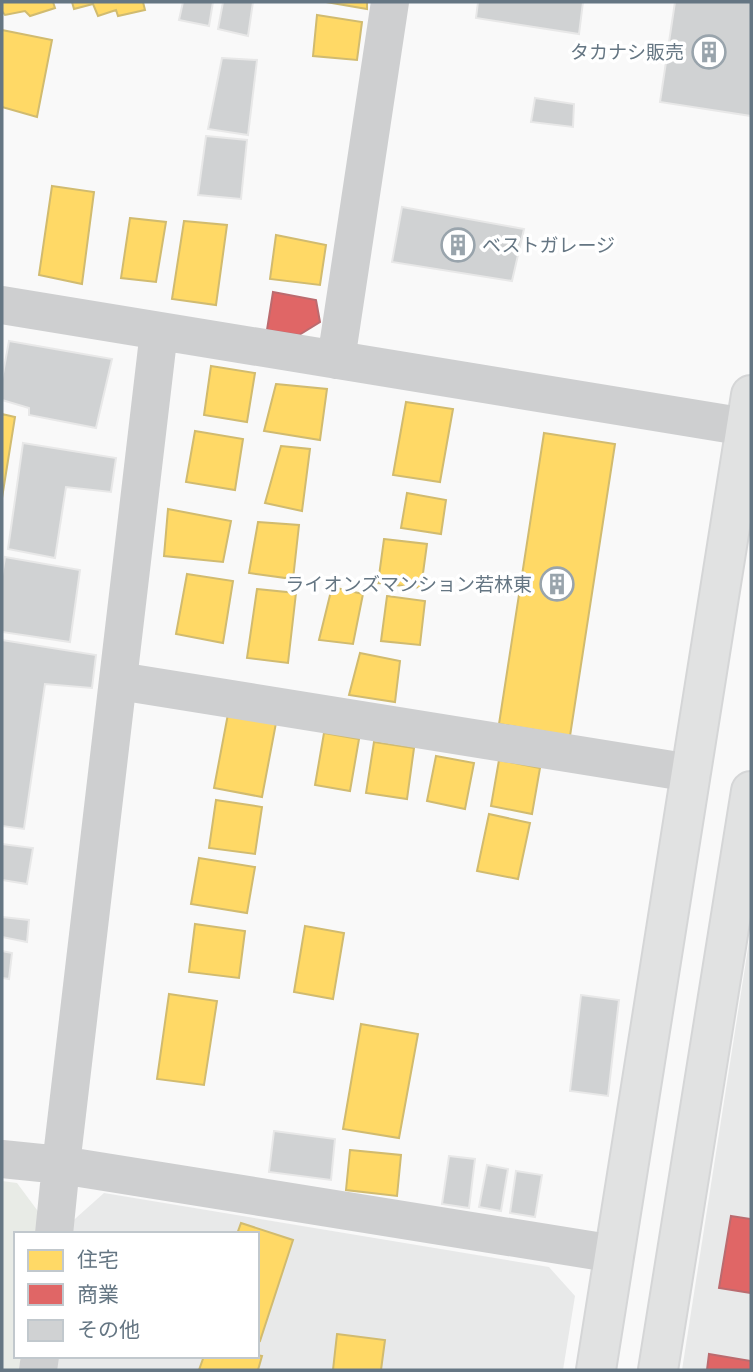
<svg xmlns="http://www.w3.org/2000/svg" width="753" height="1372" viewBox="0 0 753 1372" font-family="Roboto,'Noto Sans JP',sans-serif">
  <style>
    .built { fill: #e8e9e9 }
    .green { fill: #e8ebe6 }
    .homes { fill: #ffd966; stroke: #d1bb6f; stroke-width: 2 }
    .shops { fill: #e06666; stroke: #bb6b6f; stroke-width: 2 }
    .building { fill: #d0d2d3; stroke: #e8e8e8; stroke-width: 2 }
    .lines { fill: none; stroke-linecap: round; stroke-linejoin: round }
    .secondary-casing { stroke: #d5d6d7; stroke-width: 42 }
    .street { stroke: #cecfd0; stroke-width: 38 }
    .secondary { stroke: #e1e2e2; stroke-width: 38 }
    .labels { text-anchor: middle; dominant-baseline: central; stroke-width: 7; stroke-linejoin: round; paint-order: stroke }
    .poi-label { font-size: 19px; fill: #657683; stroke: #fff; text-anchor: end }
  </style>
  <rect width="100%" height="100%" fill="#f9f9f9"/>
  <path class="built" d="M751 929V1370H682Z
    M104 1193 549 1267 575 1296 563 1370H51L52 1356H257V1234H66L67 1226Z"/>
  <path class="green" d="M2 1181 17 1183 40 1214 37 1234H16V1356H21L19 1370H2Z"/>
  <path class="homes" d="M2 2H53L55 8 30 16 25 11 5 15 2 11Z
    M72 2H143L145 10 118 16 116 10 98 16 93 4 74 9Z
    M326 2H367V9Z
    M317 15 362 22 357 60 313 56Z
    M2 30 52 40 37 117 2 107Z
    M52 186 94 192 82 284 39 275Z
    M130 218 166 222 156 282 121 278Z
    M184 221 227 225 216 305 172 299Z
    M276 235 326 245 320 285 270 279Z
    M211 366 255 373 247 422 204 415Z
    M276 384 327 389 320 440 264 431Z
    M406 402 453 409 440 482 393 475Z
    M2 414 15 417 2 498Z
    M195 431 243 439 235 490 186 482Z
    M544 433 615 444 570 736 499 724Z
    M281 446 310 449 302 511 265 503Z
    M407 493 446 500 441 534 401 528Z
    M168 509 231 521 223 562 164 556Z
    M258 522 299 525 293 579 249 573Z
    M384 539 427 544 421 588 378 583Z
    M187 574 233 581 223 643 176 634Z
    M332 587 363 594 353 644 319 640Z
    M257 589 296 593 288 663 247 658Z
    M387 596 425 601 420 645 381 641Z
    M360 653 400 661 395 702 349 695Z
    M228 714 276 723 262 797 214 788Z
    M324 733 359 739 350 791 315 785Z
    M374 742 414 748 407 799 366 793Z
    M436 756 474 763 465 809 427 801Z
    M499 760 540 768 532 814 491 806Z
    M216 800 262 807 255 854 209 848Z
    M489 814 530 823 518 879 477 871Z
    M199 858 255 867 247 913 191 904Z
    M195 924 245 931 239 978 189 972Z
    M305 926 344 933 333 999 294 992Z
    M169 994 217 1001 204 1085 157 1079Z
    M361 1024 418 1034 399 1138 343 1129Z
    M350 1150 401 1155 397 1196 346 1190Z
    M241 1223 293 1240 260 1341 257 1340V1234H237Z
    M337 1334 385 1340 381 1370H333Z
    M257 1355 262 1356 258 1370H199L204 1356Z"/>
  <path class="shops" d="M273 292 316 300 320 322 299 335 267 330Z
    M731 1216 751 1219V1293L719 1288Z
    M709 1354 751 1361V1370H707Z"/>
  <path class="building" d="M183 2H213L209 26 179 20Z
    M223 2H253L248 36 218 29Z
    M478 2H583L579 34 476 18Z
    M675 2H751V116L660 102Z
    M222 58 257 60 248 135 208 129Z
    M535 98 574 104 573 127 531 122Z
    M206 136 247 140 241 199 198 195Z
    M402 207 524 229 512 281 392 262Z
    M9 341 112 359 96 428 29 415V408L2 400V379Z
    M23 443 116 458 111 492 66 487 55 558 8 549Z
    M5 557 80 570 70 642 2 632V576Z
    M2 640 96 655 92 688 45 684 24 829 2 826Z
    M2 844 33 848 27 884 2 880Z
    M2 917 29 920 27 942 2 937Z
    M2 951 12 953 9 979 2 978Z
    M581 995 619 1000 608 1096 570 1091Z
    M274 1131 335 1139 331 1180 269 1172Z
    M449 1156 475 1159 469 1208 442 1204Z
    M487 1165 508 1169 501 1211 479 1207Z
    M516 1171 542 1175 535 1217 510 1213Z"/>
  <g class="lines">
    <defs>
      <path id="secondary" d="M596 1370 751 395
        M658 1370 751 791"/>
    </defs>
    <use href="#secondary" class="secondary-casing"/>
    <path class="street" d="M2 305 746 427
      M336 360 390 2
      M119 681 691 773
      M2 1159 61 1165 159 331
      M54 1234 61 1165 615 1254
      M38 1370 40 1356"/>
    <use href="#secondary" class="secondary"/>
  </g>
  <defs>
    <symbol id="building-ring" viewBox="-11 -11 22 22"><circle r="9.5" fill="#fff" stroke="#99a4ac" stroke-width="1.5"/><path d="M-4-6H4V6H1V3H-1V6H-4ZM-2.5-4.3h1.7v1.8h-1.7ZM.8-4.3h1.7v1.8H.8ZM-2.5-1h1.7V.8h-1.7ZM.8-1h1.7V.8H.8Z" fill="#99a4ac"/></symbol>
  </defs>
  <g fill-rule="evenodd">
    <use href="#building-ring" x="690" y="33" width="38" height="38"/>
    <use href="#building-ring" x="439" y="226" width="38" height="38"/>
    <use href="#building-ring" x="538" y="565" width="38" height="38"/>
  </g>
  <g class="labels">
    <g class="poi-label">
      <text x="684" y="52">タカナシ販売</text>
      <text x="482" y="245" text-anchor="start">ベストガレージ</text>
      <text x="532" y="584">ライオンズマンション若林東</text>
    </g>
  </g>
  <rect width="753" height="1372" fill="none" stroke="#657683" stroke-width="7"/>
  <rect x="14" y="1232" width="245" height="126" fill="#ffffff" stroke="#c1c8cd" stroke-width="2"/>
  <rect x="28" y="1250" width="35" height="21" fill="#ffd966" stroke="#c1c8cd" stroke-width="2"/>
  <text x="77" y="1267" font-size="21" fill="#657683">住宅</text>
  <rect x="28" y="1284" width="35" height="21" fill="#e06666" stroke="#c1c8cd" stroke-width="2"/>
  <text x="77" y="1302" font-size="21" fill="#657683">商業</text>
  <rect x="28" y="1320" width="35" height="21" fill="#d0d2d3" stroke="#c1c8cd" stroke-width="2"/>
  <text x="77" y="1337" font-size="21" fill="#657683">その他</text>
</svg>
